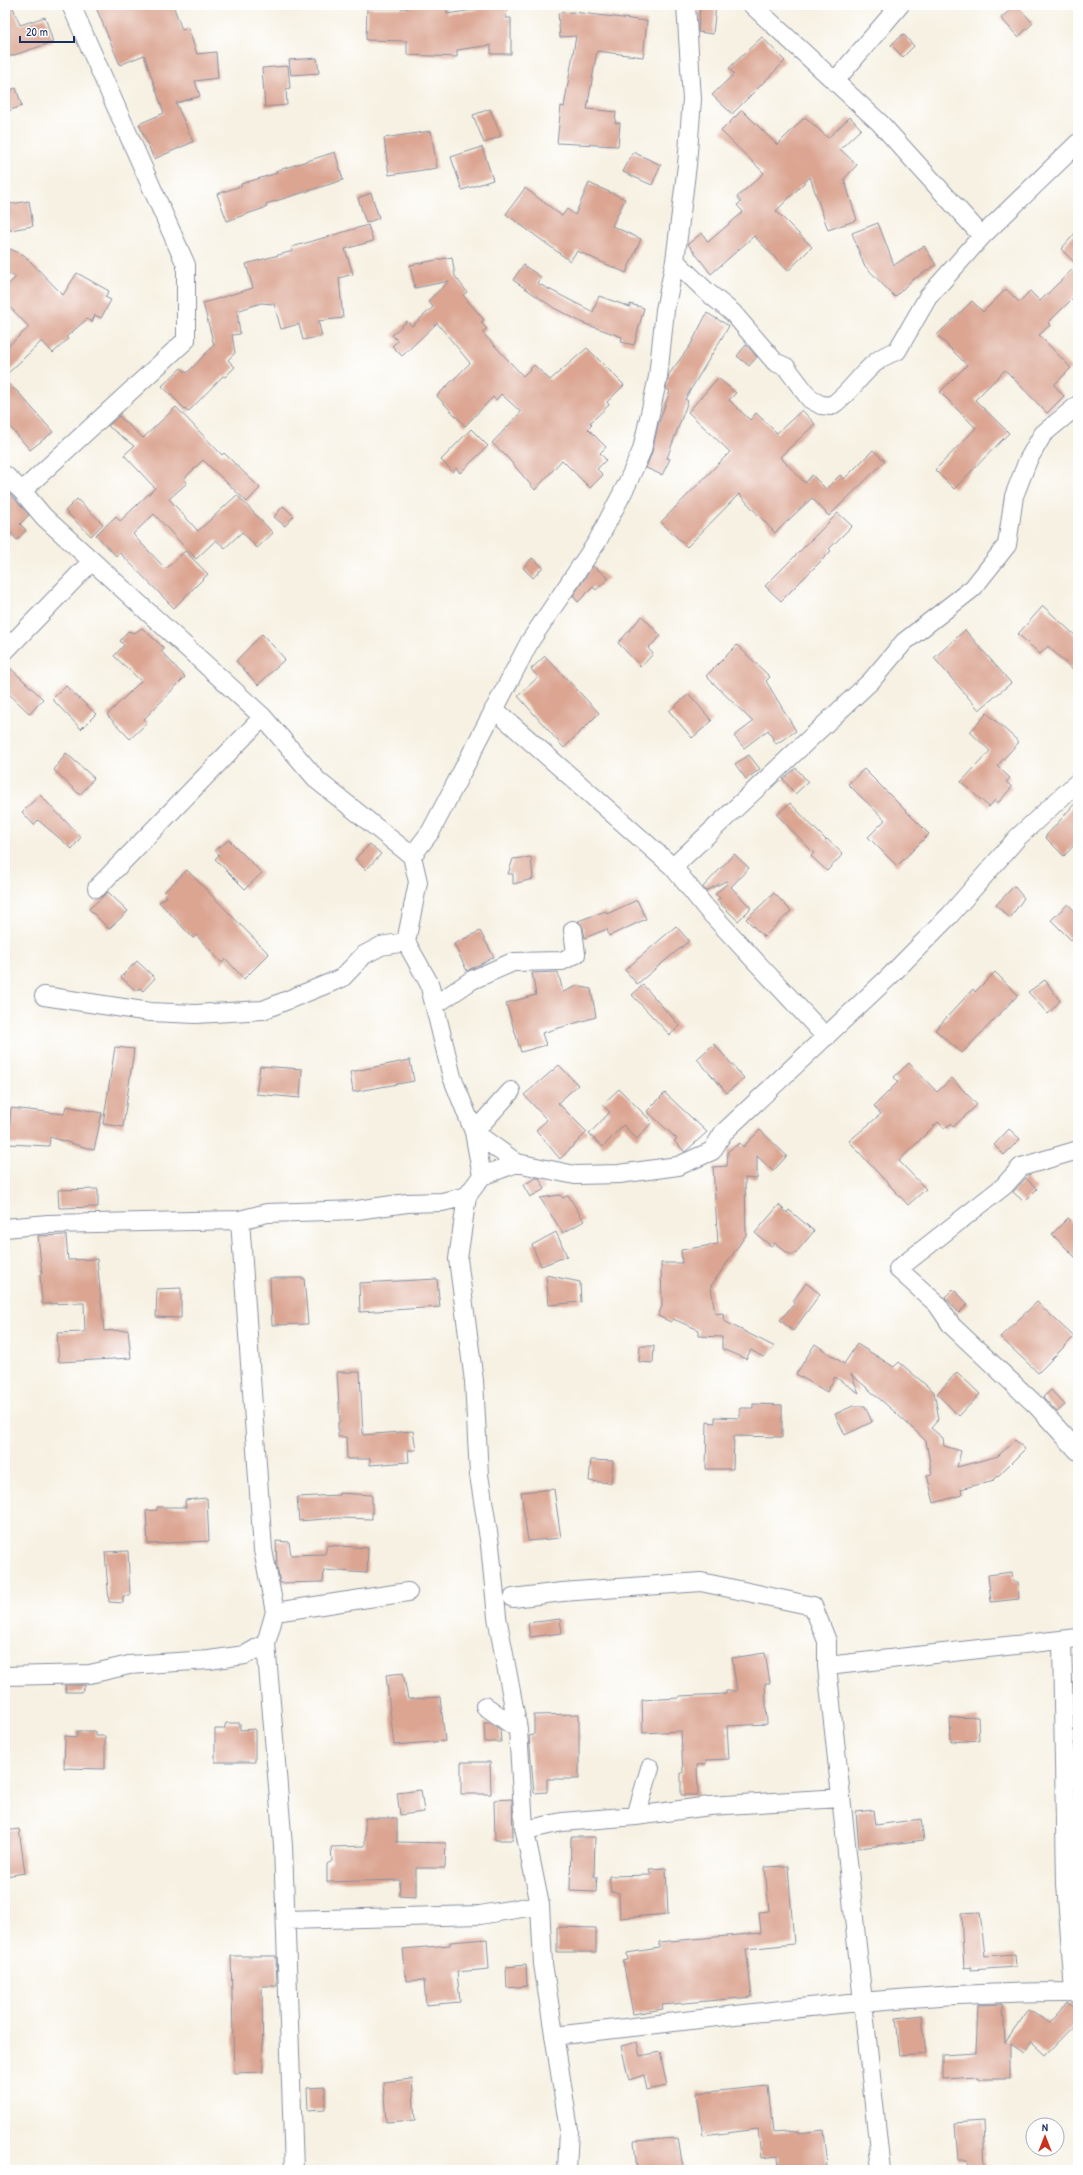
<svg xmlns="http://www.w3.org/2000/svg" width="1083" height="2175" viewBox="0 0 1083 2175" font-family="'Patrick Hand',sans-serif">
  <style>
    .building { fill: #dba592 }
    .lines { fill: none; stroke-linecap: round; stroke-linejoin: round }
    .minor-casing { stroke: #8890a0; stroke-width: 20 }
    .minor { stroke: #fff; stroke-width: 18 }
  </style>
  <rect width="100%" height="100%" fill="#fff"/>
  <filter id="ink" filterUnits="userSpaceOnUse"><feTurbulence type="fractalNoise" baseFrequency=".025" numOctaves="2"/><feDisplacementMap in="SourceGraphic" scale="8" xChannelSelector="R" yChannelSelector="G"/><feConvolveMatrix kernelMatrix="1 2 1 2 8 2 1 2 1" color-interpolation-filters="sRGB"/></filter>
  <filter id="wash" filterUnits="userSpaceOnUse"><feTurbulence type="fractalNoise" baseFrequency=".012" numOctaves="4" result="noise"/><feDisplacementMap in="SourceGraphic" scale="16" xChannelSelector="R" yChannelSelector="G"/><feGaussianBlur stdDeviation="0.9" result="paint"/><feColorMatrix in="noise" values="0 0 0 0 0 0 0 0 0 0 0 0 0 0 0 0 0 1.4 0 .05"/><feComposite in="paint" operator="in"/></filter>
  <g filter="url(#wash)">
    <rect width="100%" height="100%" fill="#f6f1e2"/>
    <g id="blocks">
      <path class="building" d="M5 5H12L20 25 45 17 53 42 5 58Z
        M95 5H173L182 30 188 28 197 54 216 52 218 78 195 81 200 96 176 103 193 142 154 159 139 124 164 113 144 55 120 65Z
        M408 5H447V14L507 5 506 18H511V54H491V45L457 50V57L407 55V41L366 40 367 8H408Z
        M700 5H716L713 34 698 32Z
        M1016 5 1033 23 1018 37 1001 18Z
        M573 12 647 21 643 57 597 51 587 109 616 112 615 123H620L618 146 557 143 561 106 564 107 576 36 560 37 558 13Z
        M903 34 914 46 903 57 891 45Z
        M762 37 785 61 732 114 712 95 734 74 729 68Z
        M317 58 319 73 291 75 289 60Z
        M288 66 290 88 286 89 287 105 265 107 262 68Z
        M16 88 22 106 5 112V92Z
        M490 109 501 136 484 143 473 115Z
        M742 110 777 145 805 117 828 138 850 117 861 129 840 149 857 165 844 179 857 220 828 230 810 177 776 211 812 247 788 271 754 236 711 274 688 244 702 233 708 242 743 212 737 205 741 202 737 197 764 173 721 131Z
        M431 131 437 168 389 175 384 138Z
        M482 147 493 180 462 190 451 157Z
        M335 152 343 180 266 204 267 207 227 221 217 194 241 186V184L277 173 276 171Z
        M633 152 661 165 652 185 623 172Z
        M589 183 625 199 612 226 641 239 626 273 577 251 570 261 506 214 525 188 562 216 567 209 575 215Z
        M371 193 379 218 366 223 358 198Z
        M29 201 33 226 5 231V205Z
        M878 223 894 265 924 246 936 265 911 281 895 297 864 265 852 233Z
        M368 225 373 241 345 249 353 274 339 278 343 318 318 321 322 336 303 340 299 324 281 329 274 304 261 303 237 311 240 334 232 335 235 353 228 360 235 367 225 377 223 376 188 412 162 386 181 368 187 373 214 345 203 303 253 288 246 264 293 251 292 247Z
        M1078 230V293L1048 323 1050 325 1039 335 1071 368 1054 385 1064 396 1047 413 1005 370 975 400 1009 433 954 489 935 470 976 428 940 392 967 365 937 335 972 301 983 312 1006 289 1019 302 1030 291 1040 301 1077 265 1061 249Z
        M5 247 24 255 63 295 77 273 109 291 105 297 111 300 101 318 95 315 92 322 87 319 66 337 68 339 53 353 42 341 5 376V349L29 327 5 302V288L16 277 5 272Z
        M452 257 455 276 467 292 463 295 484 320 481 322 487 329 482 332 523 376 534 365 550 380 587 348 624 385 607 402 609 405 590 423 592 425 588 429 606 447 600 453 606 460 597 469 603 475 590 488 562 460 535 490 506 456 492 443 521 412 501 394 496 400 493 397 465 426 437 396 470 363 437 323 402 356 392 346 398 341 392 335 407 321 412 326 433 307 428 301 449 281 415 288 410 265Z
        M523 265 541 277 537 283 593 312 599 296 630 307V304L644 308 634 345 621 342 622 337 583 323 554 308 513 280Z
        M707 313 729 326 685 399 688 401 667 458 670 459 662 475 646 468 652 452 658 425 670 391 666 389 669 374 690 346Z
        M746 345 757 357 749 366 737 356Z
        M718 378 736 393 729 400 750 420 756 413 777 433 802 410 815 424 780 457 805 483 812 475 826 489 840 475 844 479 873 450 885 461 829 516 812 498 775 533 739 494 687 547 661 522 730 452 688 412Z
        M5 381 19 393 53 432 30 450 5 421Z
        M176 407 222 455 224 453 260 488 247 502 203 460 184 479 187 483 169 499 198 531 237 495 273 533 257 548 242 532 225 548 216 540 196 559 154 514 133 534 136 538 166 569 185 551 208 574 174 608 120 553 116 556 96 535 116 516 120 521 155 488 124 455 134 446 108 426 119 416 143 438Z
        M471 429 488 446 460 473 456 468 453 472 441 460Z
        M5 489 29 515 20 524 26 530 17 540 11 533 5 539Z
        M77 499 103 524 91 536 65 511Z
        M283 506 294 516 285 526 274 517Z
        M838 513 852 526 829 549 831 551 781 601 765 586Z
        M532 558 543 567 533 578 523 568Z
        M593 566 609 578 596 590 593 587 578 602 573 596Z
        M1043 606 1078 638V675L1048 646 1040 654 1018 634Z
        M642 616 661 636 648 648 653 654 641 667 618 643Z
        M142 628 164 648 161 651 185 677 144 719 147 723 130 739 107 715 141 681 114 656 124 645 120 641 128 631 134 633Z
        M965 630 1011 683 979 710 934 658Z
        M262 634 285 659 258 685 236 661Z
        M737 645 770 677 766 681 796 731 776 744 768 730 744 748 734 736 753 722 706 676Z
        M545 656 599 713 564 748 518 696 538 677 531 669Z
        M5 663 43 699 30 714 5 690Z
        M66 686 96 714 81 729 52 699Z
        M689 694 712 721 692 738 669 711Z
        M987 713 1019 742 997 766 1010 778 1006 782 1012 787 998 803 995 800 989 807 961 782 990 751 970 732Z
        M66 753 94 778 80 795 54 770Z
        M749 755 760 769 746 779 735 764Z
        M796 768 808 782 795 794 783 779Z
        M864 769 929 834 897 866 868 837 885 820 848 784Z
        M40 795 81 837 72 849 38 820 34 825 22 812Z
        M1078 800V841L1064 856 1045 837Z
        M790 803 826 840 827 839 843 854 827 871 811 856 814 853 777 815Z
        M229 840 262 873 245 889 215 859 219 855 215 850Z
        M370 844 381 854 366 870 355 859Z
        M734 854 749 868 731 887 751 908 738 921 717 900 720 898 715 894 728 883 726 881 706 891 703 887Z
        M531 857 533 879 513 884V874H508L513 859Z
        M187 870 269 954 244 979 226 959 222 963 196 935 193 938 159 902 167 897 164 892Z
        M1014 886 1024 898 1010 918 996 905Z
        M108 892 128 911 109 929 89 909Z
        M774 893 791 911 764 937 746 919Z
        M637 900 646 919 609 936 607 929 585 938 583 928 578 921 606 911 607 914Z
        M1068 904 1078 915V934L1071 940 1051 920Z
        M676 926 689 941 637 984 625 970Z
        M480 931 494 957 467 971 454 944Z
        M137 961 155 978 143 991 140 988 136 991 121 977Z
        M558 972 563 992 577 986 591 989 596 1017 542 1033 546 1045 521 1052 506 1003 536 995 532 973Z
        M995 972 1018 995 962 1053 935 1030 973 989 975 992Z
        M1045 980 1060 1001 1048 1014 1028 992Z
        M643 985 680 1026 670 1035 632 995Z
        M714 1044 744 1078 727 1093 697 1059Z
        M115 1047 134 1049 123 1127 103 1124Z
        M410 1060 414 1081 353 1092 350 1072Z
        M909 1063 937 1092 952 1078 977 1105 953 1127 950 1124 945 1129 938 1122 899 1161 926 1189 908 1205 866 1160 849 1141 881 1114 874 1106 898 1082 894 1077Z
        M559 1065 578 1085 558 1103 587 1132 560 1159 536 1130 547 1120 524 1095Z
        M260 1066 302 1069 300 1098 256 1094Z
        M619 1089 652 1122 637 1139 623 1125 603 1147 589 1134 610 1112 602 1105Z
        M665 1093 707 1132 685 1152 674 1141 677 1139 647 1111Z
        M66 1106 102 1113 94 1150 50 1137 49 1146 8 1144 11 1108 64 1114Z
        M1009 1129 1020 1139 1004 1155 994 1145Z
        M760 1130 787 1156 773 1171 757 1156V1179L745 1178 746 1235 711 1286 715 1314 723 1313 724 1321 775 1347 763 1357 751 1350 746 1359 722 1349V1337L699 1336V1330L673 1319 671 1322 658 1316 662 1306 661 1263H682L681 1250 718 1244 713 1167 727 1166 728 1151 740 1143 743 1147Z
        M536 1178H539L545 1189 530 1197 523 1185Z
        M1026 1178 1037 1189 1024 1202 1013 1192Z
        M98 1189V1207L59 1208 58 1190Z
        M560 1195 563 1198 568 1195 584 1221 563 1233 540 1198Z
        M779 1205 787 1213 789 1210 814 1231 795 1254H789L775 1243 771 1246 755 1233Z
        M1068 1218 1078 1228V1260L1052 1234Z
        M556 1232 567 1256 541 1266 532 1245Z
        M66 1235 68 1260 97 1259 104 1331 128 1330 131 1358 59 1362 57 1333 85 1332 84 1303 42 1304 40 1274H42L38 1236Z
        M546 1275 580 1282 581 1302 549 1305Z
        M270 1278H304L308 1324 272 1325Z
        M437 1279 440 1307 360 1312 359 1283Z
        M806 1283 820 1294 793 1331 780 1320 795 1303 793 1301Z
        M181 1288V1318L156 1317 157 1289Z
        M953 1289 968 1304 959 1313 945 1297Z
        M1037 1302 1074 1337 1038 1373 1000 1337Z
        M815 1344 844 1364 857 1344 894 1367 899 1362 934 1392 939 1419 931 1428 943 1438 944 1446 961 1451 957 1467 998 1456 1015 1440 1025 1449 994 1480 961 1489 962 1495 934 1503 927 1475 932 1474 926 1441 897 1414 851 1374 859 1393 835 1377 827 1392 796 1374Z
        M640 1346H654L653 1363 639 1362Z
        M337 1372H360L363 1435 413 1431 416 1450H408L409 1462 370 1465V1459H347L346 1437H338V1422H340Z
        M957 1372 980 1394 959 1416 937 1394Z
        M1051 1390 1065 1405 1057 1412 1043 1397Z
        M753 1404 782 1405V1437L734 1436 733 1469H706L707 1422 715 1423V1417L740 1418V1408H753Z
        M853 1406H865L872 1422 845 1435 835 1414Z
        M591 1460 613 1461 611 1483 589 1481Z
        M554 1489 561 1538 528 1541 521 1492Z
        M339 1493 372 1495V1519L338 1518 299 1521 297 1497 339 1495Z
        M207 1498 209 1541 148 1544 146 1511 157 1510V1507H186L185 1500Z
        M276 1541 289 1542 291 1555 325 1554 327 1545 368 1548 367 1573 324 1570 323 1582 280 1583 277 1567Z
        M128 1551 130 1596H123V1603L109 1602 105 1552Z
        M1012 1572 1013 1582H1018L1019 1599 991 1602 988 1575Z
        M560 1619 562 1633 530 1637 528 1623Z
        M765 1653 770 1683H765L767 1724 727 1726 729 1759 706 1760V1764L697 1765 698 1795H681V1773H683L681 1731 643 1733 642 1700 679 1698V1696L726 1694V1691H737L732 1658Z
        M403 1673 408 1699 440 1697 445 1741 394 1745 386 1675Z
        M65 1685H86L81 1692H66Z
        M579 1714V1779H547V1792L534 1793 529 1736 534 1735V1715Z
        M978 1717 979 1740 951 1742 950 1718Z
        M226 1723H240V1730L255 1729V1762H215V1729H224Z
        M484 1723H491L500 1729 501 1742H485Z
        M77 1731H95V1736H105V1769L64 1768 65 1736 77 1737Z
        M461 1762H490L491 1794H461Z
        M421 1790 424 1812 400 1815 397 1793Z
        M512 1799 513 1840H495L494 1800Z
        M874 1810 876 1825 921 1819 924 1840 859 1848 856 1812Z
        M365 1818H397V1842L446 1843 445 1868H416V1897L399 1896 400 1880 327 1882V1864L332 1861 331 1847 365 1846Z
        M19 1829 25 1873 5 1876V1831Z
        M571 1837H595L594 1877H597L596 1892 570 1891Z
        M788 1866 794 1944 746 1949 752 1997 662 2005 663 2009 633 2014 623 1961 628 1960 627 1953 659 1948V1942L761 1933 759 1912 769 1911 765 1867Z
        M666 1868 668 1914 620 1918 619 1893 611 1892 609 1876 651 1875 649 1869Z
        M980 1912 985 1956 1015 1954 1016 1967 971 1970V1967L964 1968 961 1913Z
        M557 1927 596 1928V1952H557Z
        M487 1939 489 1969 457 1972 460 2002 426 2005 424 1980 406 1981 403 1949 450 1945V1942Z
        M231 1956H276L277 1986H262L263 2072 234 2073Z
        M526 1965 527 1986 507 1988 506 1967Z
        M1068 2003 1078 2009V2021L1045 2055 1031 2042 1023 2052 1010 2043V2079H979V2077L942 2079V2055L976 2053 978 2005 1003 2004 1005 2043 1029 2009 1050 2023Z
        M922 2015 926 2054 900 2056 896 2018Z
        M637 2042 640 2056 660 2052 667 2086 647 2090 644 2075 629 2080 621 2046Z
        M412 2079 415 2120 386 2122 383 2082Z
        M768 2086 773 2133 799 2131V2133L823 2130 827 2166 801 2170H779L778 2156 761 2158 758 2129 703 2136 697 2093Z
        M325 2087V2109L308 2110 307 2088Z
        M983 2121 985 2170H968L967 2160H958L955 2123Z
        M678 2138 683 2168 637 2170 634 2141Z"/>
    </g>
  </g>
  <g filter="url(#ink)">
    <use href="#blocks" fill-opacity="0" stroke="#8890a0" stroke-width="1"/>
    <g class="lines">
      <defs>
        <path id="minor" d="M752 5 880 123 982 236 1078 143
          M835 81 900 5
          M675 261 706 291 733 313 775 362 786 367 810 399 821 405 831 406C856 390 866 360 897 351L928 297 982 236
          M5 475 22 491 44 517 263 717 318 781 412 856
          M22 491 186 340V265L71 5
          M5 651 92 561
          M494 709 673 867 706 908 826 1037
          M673 867 871 681 904 642 973 588 1007 545 1014 496 1028 460 1043 434 1078 405
          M97 888 263 717
          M44 996 150 1012 196 1014 263 1010 342 978 364 955 381 946 406 942
          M435 1005 472 980 513 962 562 961 576 954 573 930
          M511 1091 474 1132 452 1077 429 983 406 942 418 882 412 856 431 831 530 641 597 542 627 484 642 450 658 377 665 310 675 261 687 165 692 99 686 5
          M1078 1150 1021 1167 1004 1186 898 1269 937 1304 952 1326 1037 1406 1078 1451
          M482 1176 517 1163
          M240 1220 263 1550 275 1612 408 1592
          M5 1228 48 1224 240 1220 267 1213 357 1210 407 1203 442 1202 467 1196
          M513 1598 562 1592 701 1582 813 1606 827 1641V1666
          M275 1612 266 1643 283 1846 294 2170
          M1062 1641 1068 1882 1074 1992 1066 1884Z
          M5 1676 90 1674 129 1665 209 1660 245 1655 266 1643
          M485 1706 518 1729
          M636 1816 709 1806 841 1798
          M524 1827 535 1828 562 1822 636 1816 650 1768
          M286 1920 480 1915 540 1905
          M554 2036C727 2017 899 1991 1074 1992L1078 1995
          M567 2170 569 2130 543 1964 540 1905 524 1827 518 1729 497 1617 490 1545 479 1475 474 1381 458 1259 467 1196 482 1176 474 1132 517 1163 575 1175 619 1174 678 1166 712 1151 723 1133 890 976 950 915 1018 837 1078 782
          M881 2170 827 1666 1078 1638"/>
      </defs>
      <use href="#minor" class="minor-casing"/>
      <use href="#minor" class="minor"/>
    </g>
  </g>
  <rect width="1083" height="2175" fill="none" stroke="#fff" stroke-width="20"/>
  <g transform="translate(1045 2137)"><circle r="19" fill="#ffffff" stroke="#a4acbf"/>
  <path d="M0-3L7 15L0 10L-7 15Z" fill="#c8321e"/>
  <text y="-6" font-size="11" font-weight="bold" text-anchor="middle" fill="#1b2f5e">N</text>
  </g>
  <path d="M20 36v6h54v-6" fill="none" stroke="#1b2f5e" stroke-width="2"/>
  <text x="26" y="36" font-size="12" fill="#1b2f5e" stroke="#ffffff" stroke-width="3" paint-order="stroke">20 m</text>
</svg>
